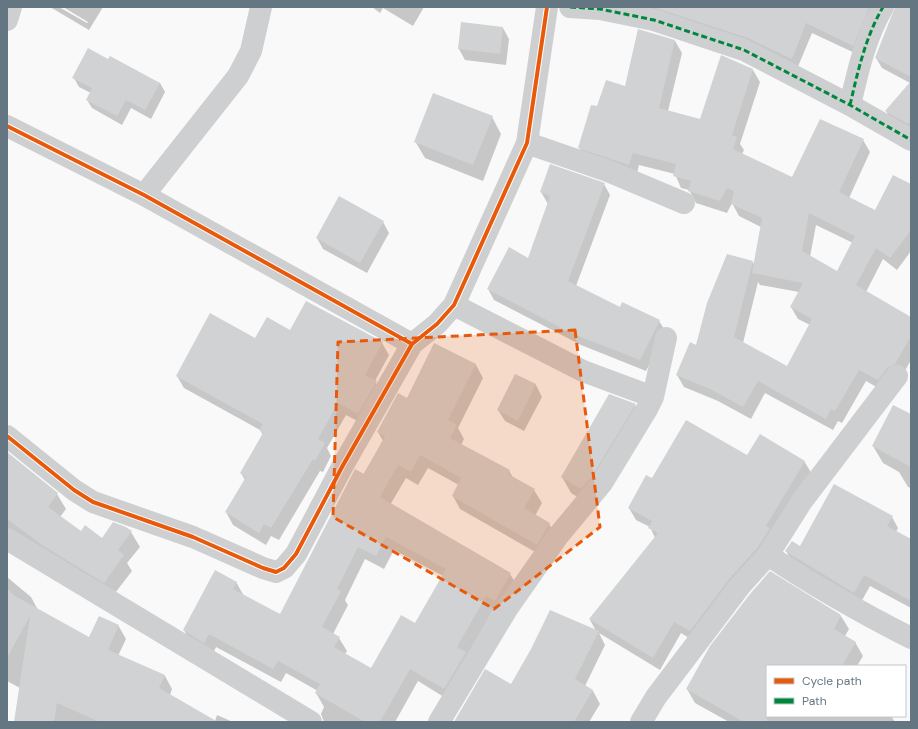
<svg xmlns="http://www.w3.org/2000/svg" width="918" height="729" viewBox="0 0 918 729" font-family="'DM Sans',sans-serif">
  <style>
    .shadow { fill: #0003; fill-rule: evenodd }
    .building { fill: #d0d2d3; fill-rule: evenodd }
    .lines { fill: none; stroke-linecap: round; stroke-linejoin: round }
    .street { stroke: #cecfd0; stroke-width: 22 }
    .quiet { stroke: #00873e; stroke-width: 3; stroke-dasharray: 6 3; stroke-linecap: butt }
    .cycleway-casing { stroke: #fff; stroke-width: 6 }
    .cycleway { stroke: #e8590c; stroke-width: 4 }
    .marked { fill: #e8590c; fill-opacity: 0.2; stroke: #e8590c; stroke-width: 3; stroke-dasharray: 8 5; stroke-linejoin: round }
  </style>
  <rect width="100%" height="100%" fill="#f9f9f9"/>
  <path class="shadow" d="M50 7H59L87 23 88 22 63 7H103L89 30Z
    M372 7H424L413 26 383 8 380 13Z
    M641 7H882L859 55 812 33 797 69Z
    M897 7H911V132L892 121 886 111 910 83 882 68 876 58Z
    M503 28 509 39 506 65 465 60 459 49Z
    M675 41 682 53 668 111 701 120 753 70 760 82 740 144 744 150 742 154 792 179 863 140 870 152 849 198 875 212 911 185V251L897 270 883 259 866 292 911 318V360L902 376 885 392 866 381 842 423 838 421 833 430 765 393 751 419 718 401 684 387 677 375 753 262 754 264 761 227 739 216 732 203 727 213 696 203 689 190 681 188 675 174 639 165 636 177 586 160 579 147 598 108 625 87ZM816 225 853 243 838 272 810 257ZM758 282 760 285 799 292 791 307 798 319 810 325 787 368 743 343Z
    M109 60 160 83 165 92 151 119 131 108 122 125 92 108 87 100 91 93 79 87 74 78Z
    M492 117 501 134 483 181 425 158 415 141Z
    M604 184 610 195 576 286 620 309 659 321 666 332 646 371 581 345 494 300 488 289 529 259 548 204 541 192Z
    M383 222 389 233 367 273 323 249 317 238Z
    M291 332 382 343 389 355 375 381 383 394 365 425 346 415 327 448 331 456 323 472 320 471 279 540 271 536 266 545 233 525 226 512 245 480 241 473 263 435 260 430 184 388 177 376 256 339Z
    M435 344 476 365 483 378 458 428 464 439 461 445 509 471 514 479 534 490 542 503 535 516 549 524 557 537 544 557 460 509 453 496 459 485 428 468 418 485 406 478 390 505 510 574 518 587 503 614 494 609 467 656 452 702 418 681 395 722H324L321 714 324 707 316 693 318 691 286 673 281 682 216 647 212 656 191 643 184 630 236 582 244 596 280 616 383 441 378 432 407 399ZM394 550 443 576 415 624 372 669 345 654 347 651 339 638 333 634 348 605 345 600 365 559 384 569Z
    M516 375 536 385 542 397 524 431 505 421 498 410Z
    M635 405 644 421 591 505 571 493 562 477Z
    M911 415V488L908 487 899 472 883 463 873 446Z
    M7 455 57 494 66 509 60 517 81 533 102 539 131 532 140 547 127 563 132 571 112 597 7 532Z
    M747 456 804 461 812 474 697 643 681 633 660 670 599 633 605 645 585 686 593 691 600 704 589 722H454L486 670 511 685 596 631 590 620 655 538 650 527 636 520 629 508 653 480Z
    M892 517 898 528 896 532 911 541V608L870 586 860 604 793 563 786 551Z
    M7 577 31 597 38 610 90 639 118 625 126 639 118 656 165 676 172 689 170 695 215 721 217 715 233 722H15L20 688 7 681Z
    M841 616 849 629 845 636 855 642 863 656 857 666H767V716H891L895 722H729L695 703 687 689Z"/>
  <path class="building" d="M653 7H869L853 46 806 23 792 59 748 38Z
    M895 7H911V77L875 58Z
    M461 22 503 27 500 54 458 49Z
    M638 29 675 40 659 108 700 119 721 55 753 69 732 135 737 137 733 149 792 177 820 119 864 139 839 192 875 210 893 175 911 184V230L890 258 876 248 856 285 911 317V336L895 364 887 368 878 380 859 370 835 411 831 409 826 419 758 381 743 407 710 389 676 375 690 342 696 345 707 303 727 254 753 261 734 337 787 366 812 319 790 307 803 283 752 273 762 218 731 204 734 191 727 188 720 201 688 191 691 181 673 176 676 164 633 153 629 165 578 148 591 105 597 106 606 80 625 86ZM809 213 855 236 837 271 802 251Z
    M88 48 108 59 110 56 160 83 145 110 126 100 117 116 86 100 92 88 72 78Z
    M911 81V120L908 124 885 111Z
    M433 93 493 116 473 165 414 142Z
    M550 164 605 183 568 281 620 307 622 302 660 320 640 360 573 334 487 289 509 247 528 258 550 196 540 192Z
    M339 196 384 221 360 263 316 238Z
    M306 301 383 342 365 375 377 381 358 414 338 403 318 439 325 443 315 461 313 459 271 528 264 524 259 533 225 512 246 477 240 473 263 433 259 430 263 424 176 376 210 313 255 338 267 317 290 330Z
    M434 343 476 364 448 420 457 425 450 438 510 470 508 474 535 489 524 508 550 523 537 545 452 496 461 478 420 455 411 472 398 465 380 497 511 573 495 601 486 596 457 647 466 652 444 689 410 669 380 722H365L315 693 320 684 278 661 273 669 209 634 204 643 183 630 215 570 237 582 233 589 280 614 353 473 355 469 364 474 385 436 377 432 398 393 407 398ZM386 537 446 569 415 623 401 615 371 668 334 647 340 637 322 627 341 591 337 589 358 547 376 556Z
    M515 374 536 384 518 421 497 410Z
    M609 394 636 404 592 476 581 489 561 477Z
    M893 405 911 414V467L872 446Z
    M686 420 747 455 760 434 805 461 766 526 770 528 758 547 730 578 690 631 674 622 653 658 589 619 658 533 648 528 652 521 628 508 646 475 652 478Z
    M7 452 58 493 48 507 81 531 85 525 102 538 113 522 126 527 132 531 118 550 124 555 104 583 42 545 7 519Z
    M834 484 893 516 887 526 911 539V601L864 575 854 593 785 551 792 541 800 546Z
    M770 571 841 615 834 629 856 642 842 666H767V722H744L686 689 710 646 750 594Z
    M7 589 15 596 89 637 99 616 119 625 108 650 165 675 159 688 218 722H100L57 703 54 722H14L30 616 7 658Z
    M550 610 599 631 575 679 593 690 574 722H454L485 669 511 684 531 649Z"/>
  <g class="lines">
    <path class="street" d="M570 7 600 9 654 20 744 50 850 105 911 140
      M7 20 11 7
      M850 105C858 71 865 38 883 7
      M7 126 144 195 412 344 437 324 454 305 527 143 547 7
      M527 143 608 171 684 203
      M144 195 238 76 251 51 261 7
      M454 305 583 371 653 397
      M7 436 74 490 93 502 193 537 263 568 276 572 284 568 296 554 342 467 412 344
      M7 539 311 722
      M768 555 802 501 897 376
      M439 722 507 609 558 536 602 483 647 409 653 397 666 338
      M641 722 656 697 740 586 768 555C814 586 862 613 911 638"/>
    <path class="quiet" d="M570 7 600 9 654 20 744 50 850 105 911 140
      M850 105C858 71 865 38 883 7"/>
    <defs>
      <path id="cycleway" d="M7 126 144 195 412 344 437 324 454 305 527 143 547 7
        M7 436 74 490 93 502 193 537 263 568 276 572 284 568 296 554 342 467 412 344"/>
    </defs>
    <use href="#cycleway" class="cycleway-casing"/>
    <use href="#cycleway" class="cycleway"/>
  </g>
  <path class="marked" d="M575 330 600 527 494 609 333 517 338 342Z"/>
  <rect width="918" height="729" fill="none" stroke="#657683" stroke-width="16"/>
  <rect x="766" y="665" width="140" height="52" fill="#ffffff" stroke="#c1c8cd"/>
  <rect x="774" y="678" width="20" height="6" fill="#e8590c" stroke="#c1c8cd"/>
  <text x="802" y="685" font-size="12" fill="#657683">Cycle path</text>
  <rect x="774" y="698" width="20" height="6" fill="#00873e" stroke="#c1c8cd"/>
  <text x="802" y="705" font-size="12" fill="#657683">Path</text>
</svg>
